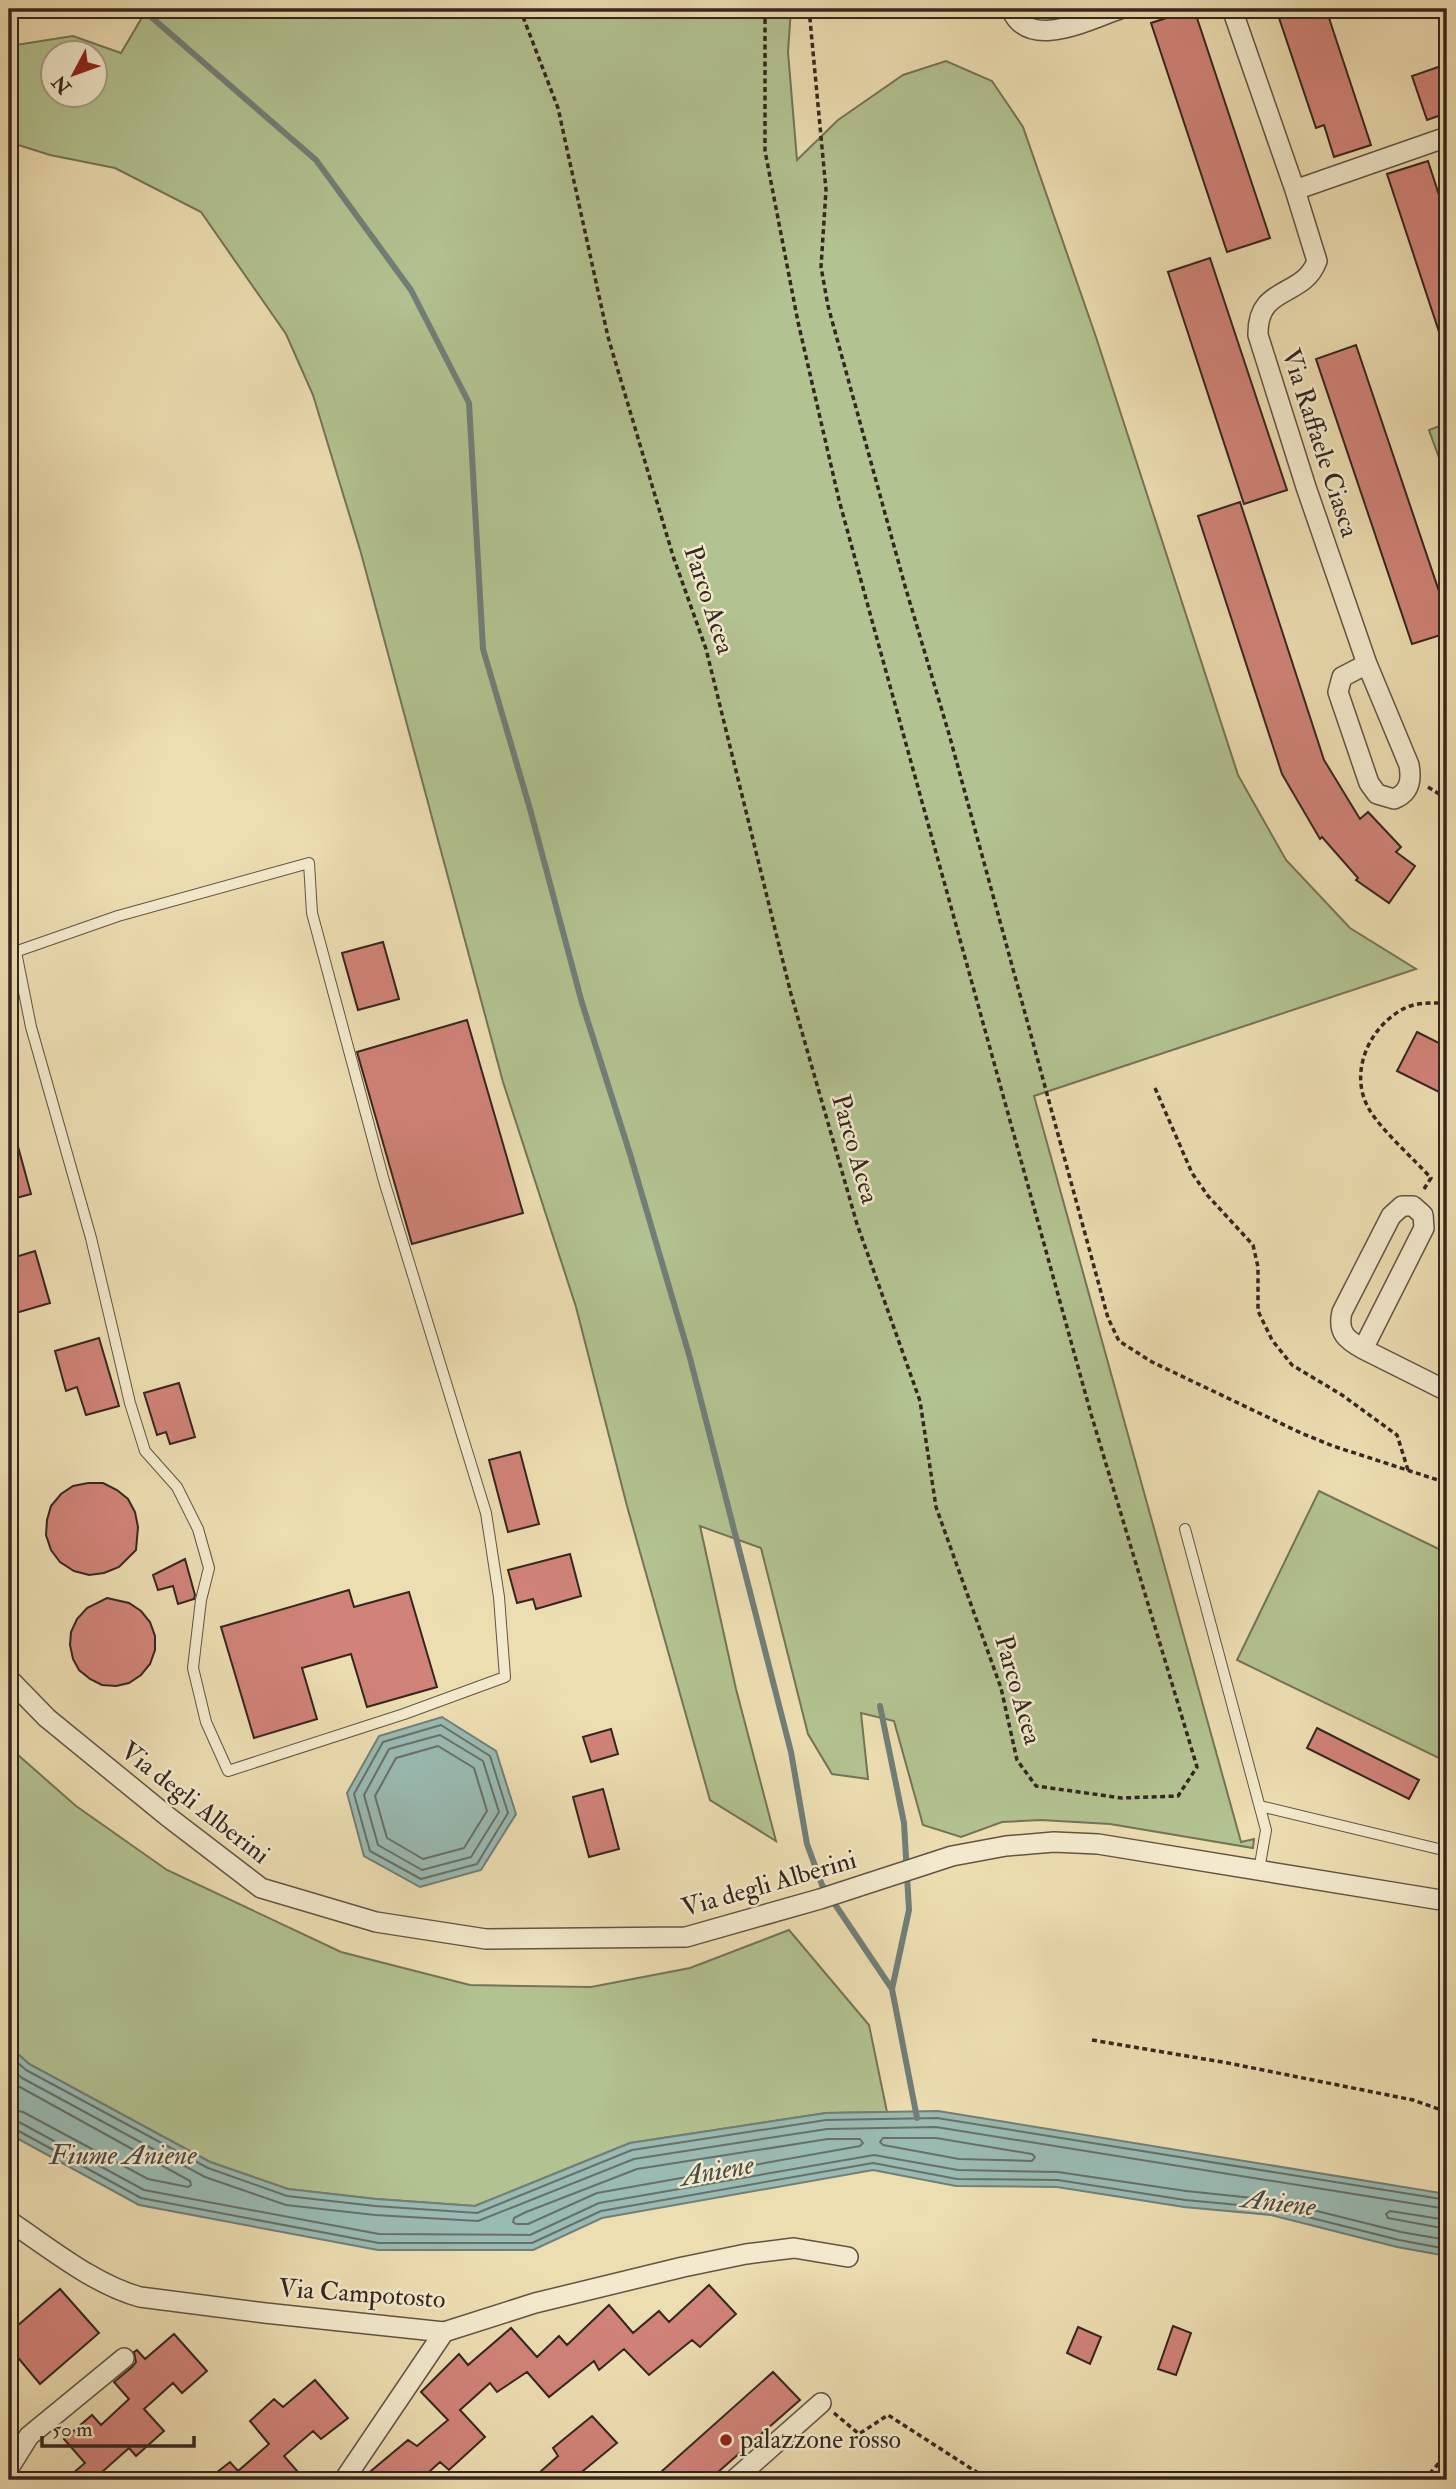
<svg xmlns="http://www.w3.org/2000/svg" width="1456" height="2489" viewBox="0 0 1456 2489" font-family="'IM FELL Double Pica',serif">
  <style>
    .green { fill: #b2c290; stroke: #737458; stroke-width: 2; fill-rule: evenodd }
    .water { fill: #9abbb3; stroke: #717f78; stroke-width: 2 }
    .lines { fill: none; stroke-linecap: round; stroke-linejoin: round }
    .shore { stroke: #67706a; stroke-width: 2 }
    .stream { stroke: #717f78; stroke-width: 6 }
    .building { fill: #d18379; stroke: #342620; stroke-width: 2 }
    .lane-casing { stroke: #625444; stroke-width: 12 }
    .street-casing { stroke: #625444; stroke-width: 22 }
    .path { stroke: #342620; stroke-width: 3.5; stroke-dasharray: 5 3.5; stroke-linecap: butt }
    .lane { stroke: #f3eacd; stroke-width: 10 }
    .street { stroke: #f3eacd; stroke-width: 19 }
    .poi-dot { fill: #8f2418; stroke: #f3eacd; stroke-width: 2.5 }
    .labels { text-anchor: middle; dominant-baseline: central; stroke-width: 5; stroke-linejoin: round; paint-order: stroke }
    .street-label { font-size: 26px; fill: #342620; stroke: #f3eacd }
    .poi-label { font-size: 26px; fill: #342620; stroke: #f3eacd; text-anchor: start }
    .water-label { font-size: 28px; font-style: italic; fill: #4e4b45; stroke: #f3eacd }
  </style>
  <rect width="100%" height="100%" fill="#eddeb2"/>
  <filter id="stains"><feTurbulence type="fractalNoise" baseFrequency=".00286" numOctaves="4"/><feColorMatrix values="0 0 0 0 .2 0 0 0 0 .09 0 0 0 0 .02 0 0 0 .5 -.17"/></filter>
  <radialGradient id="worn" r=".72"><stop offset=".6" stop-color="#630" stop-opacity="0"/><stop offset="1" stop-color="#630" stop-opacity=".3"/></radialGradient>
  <path class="green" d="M147 9H791L788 52 797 160 838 120 903 75 946 61 992 81 1023 127 1096 337 1238 775 1286 860 1350 928 1416 969 1034 1096 1241 1842 1254 1839 1253 1848 1110 1824 1041 1820 1002 1822 961 1837 923 1825 894 1721 861 1713 868 1779 832 1774 808 1734 761 1548 700 1526 736 1689 776 1841 710 1800 627 1506 576 1307 503 1082 361 553 313 395 286 334 201 212 115 168 50 155 9 142V46L73 36 121 53ZM52 52H94V94H52Z
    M1447 423V477H1446L1429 430Z
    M1319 1491 1447 1553V1762L1237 1660Z
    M9 1747 76 1806 167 1870 341 1952 470 1985 591 1987 690 1968 789 1930 869 2025 887 2112 826 2113 630 2143 475 2206 376 2199 288 2189 210 2162 29 2064 9 2046Z"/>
  <path class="water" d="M442 1717 496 1751 516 1814 481 1870 420 1887 364 1856 347 1793 379 1736Z
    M9 2046 29 2064 210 2162 288 2189 376 2199 475 2206 630 2143 826 2113 938 2111 1447 2194V2256L1397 2247 1271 2215 1184 2207 1057 2187 956 2186 873 2170 602 2218 533 2250H378L139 2205 9 2134Z"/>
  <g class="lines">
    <path class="shore" d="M441 1725 490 1756 508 1813 477 1864 421 1879 370 1851 354 1794 383 1742Z
      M440 1735 483 1761 499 1812 471 1857 422 1870 378 1845 364 1795 389 1749Z
      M438 1746 474 1768 487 1811 464 1848 423 1859 387 1838 375 1796 396 1758Z
      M9 2055 26 2070 208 2168 287 2196 375 2206 477 2213 632 2150 826 2120 937 2118 1447 2200
      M9 2067 22 2078 205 2177 286 2205 375 2215 478 2221 634 2159 827 2129 936 2127 1447 2209
      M9 2081 190 2181 191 2185 188 2187 148 2179 23 2112 9 2109
      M9 2120 19 2122 144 2190 379 2234 530 2235 599 2203 874 2155 958 2170 1058 2172 1186 2191 1273 2200 1401 2232 1447 2240
      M9 2129H15L141 2198 379 2243H532L601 2211 873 2163 957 2179 1058 2180 1185 2200 1272 2208 1399 2240 1447 2249
      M883 2138H936L1032 2154 1035 2157 1032 2161 959 2159 883 2145 880 2142Z
      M828 2139H860L863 2143 860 2146 597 2193 528 2224H516L513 2222 514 2218 526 2212 637 2169Z
      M1447 2220 1390 2211 1386 2214 1388 2218 1447 2229"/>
    <path class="stream" d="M142 9 316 160 411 290 469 403 483 649 530 809 582 1003 630 1154 690 1358 791 1752 807 1844 822 1885 892 1989 917 2118
      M880 1706 904 1823 909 1910 892 1989"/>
  </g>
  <path class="building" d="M1194 9 1270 238 1227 252 1151 23Z
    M1276 9H1326L1371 145 1334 157 1324 125 1316 128Z
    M1447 64V113L1427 120 1412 76Z
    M1428 161 1447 220V346L1444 347 1387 174Z
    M1210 258 1287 490 1244 504 1168 272Z
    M1356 345 1447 615V633L1412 644 1316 359Z
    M1240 502 1324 760 1360 819 1368 812 1401 847 1396 852 1415 866 1389 903 1356 880 1358 878 1322 837 1320 839 1282 774 1198 516Z
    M383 942 399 999 358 1010 342 953Z
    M467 1020 523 1213 412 1244 357 1052Z
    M1417 1032 1447 1047V1096L1397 1071Z
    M9 1132H14L31 1194 9 1200Z
    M35 1251 50 1303 9 1315V1259Z
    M99 1338 119 1406 86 1415 77 1387 66 1391 55 1351Z
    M179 1383 195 1437 170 1444 166 1432 157 1435 144 1393Z
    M520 1452 539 1524 508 1532 489 1460Z
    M88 1483H103L117 1490 128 1499 135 1512 138 1527 136 1550 119 1567 104 1573 89 1575 74 1571 60 1562 51 1550 46 1535 47 1520 51 1506 61 1494 73 1486Z
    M570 1554 581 1596 536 1609 533 1599 517 1603 508 1570Z
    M185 1559 195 1595 194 1599 178 1604 173 1586 158 1590 153 1575Z
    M349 1590 354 1607 409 1592 437 1687 367 1707 351 1654 302 1668 317 1719 254 1738 221 1627Z
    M107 1598 129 1603 141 1611 150 1622 155 1636V1650L150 1664 141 1675 129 1683 116 1686 102 1685 90 1679 79 1670 73 1659 70 1645 71 1632 77 1619 87 1608Z
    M1317 1728 1419 1780 1409 1799 1307 1748Z
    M611 1729 618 1754 591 1762 583 1737Z
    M603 1789 619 1849 589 1857 573 1797Z
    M709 2285 736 2314 700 2347 692 2340 649 2375 624 2349 599 2370 594 2361 549 2397 527 2372 497 2392 490 2383 460 2410 485 2437 449 2470 440 2462 420 2480H378L371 2471 408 2440 417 2446 448 2420 421 2392 459 2354 468 2365 511 2328 537 2357 559 2336 567 2345 609 2305 633 2333 659 2311 669 2322Z
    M60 2289 99 2333 40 2384 9 2347V2333Z
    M1173 2326 1191 2333 1176 2375 1158 2369Z
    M1078 2327 1101 2337 1090 2364 1067 2353Z
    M174 2334 207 2371 182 2393 173 2383 144 2409 164 2431 136 2456 129 2448 102 2472 109 2480H65L85 2463 64 2439 92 2415 101 2425 129 2399 114 2382 132 2367 136 2362 134 2352 137 2350 145 2359Z
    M773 2372 800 2400 709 2480H652Z
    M315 2380 348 2418 321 2439 313 2431 284 2456 305 2480H207L230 2462 238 2471 269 2444 250 2421 274 2399 283 2407Z
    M592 2416 617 2443 572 2480H531L558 2456 553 2448Z"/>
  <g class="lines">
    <defs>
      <path id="lane" d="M9 954 118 916 309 863 312 913 384 1181 486 1513 499 1597 505 1677 404 1714 228 1771 206 1722 193 1668 201 1600 209 1568 198 1529 177 1487 145 1451 130 1403 91 1238 31 1027 16 952
        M1185 1529 1266 1830 1259 1870
        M1260 1806 1447 1851"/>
      <path id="street" d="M1011 9C1029 52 1089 19 1120 9
        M1232 9 1295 190 1317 261C1303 299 1257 284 1258 335L1306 487 1367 664 1409 765C1412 781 1409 793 1394 799L1377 794 1369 783 1338 692 1342 677 1367 664
        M1295 190 1447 137
        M1363 1349 1424 1228 1423 1215 1413 1206H1402L1391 1216 1342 1312C1337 1333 1347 1340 1363 1349L1447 1391
        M9 1679 47 1718 167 1816 261 1888 376 1922 486 1939 686 1937 820 1899 952 1856 1006 1846 1054 1842 1098 1844 1447 1901
        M9 2221C50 2248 93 2284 140 2297L265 2313 444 2332 535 2303 683 2267 746 2254 794 2248 848 2257
        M9 2468 29 2436 124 2358
        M344 2480 444 2332
        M734 2480 821 2403"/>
    </defs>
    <use href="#lane" class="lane-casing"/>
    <use href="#street" class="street-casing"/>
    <path class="path" d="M520 9 558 108 608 337 673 556 706 649 791 994 857 1224 920 1401 936 1507 1001 1688 1017 1760 1036 1786 1122 1798 1178 1796 1197 1767 1091 1414 874 628 839 500 798 322 765 151V9
      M809 9 826 190 821 267 828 306 905 586 949 734 1108 1318 1119 1341 1152 1362 1301 1433 1333 1446 1447 1483
      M1428 787 1447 799
      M1155 1088 1192 1173 1208 1196 1253 1245 1258 1267V1311L1272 1340 1292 1365 1342 1395 1397 1435 1408 1470
      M1424 1189 1431 1178C1414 1159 1381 1130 1369 1109 1348 1073 1369 1026 1405 1008 1418 1002 1433 1003 1447 1003
      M1092 2040 1228 2063 1413 2100 1447 2112
      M834 2413 859 2434 888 2415 989 2480
      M1424 2480 1447 2454"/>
    <use href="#lane" class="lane"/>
    <use href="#street" class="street"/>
  </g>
  <circle class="poi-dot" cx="726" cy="2440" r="7"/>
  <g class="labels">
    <g class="street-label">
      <text transform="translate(1320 443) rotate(72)">Via Raffaele Ciasca</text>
      <text transform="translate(709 600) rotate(72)">Parco Acea</text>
      <text transform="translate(855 1149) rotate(74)">Parco Acea</text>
      <text transform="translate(1018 1690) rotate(74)">Parco Acea</text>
      <text transform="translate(195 1803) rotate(38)">Via degli Alberini</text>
      <text transform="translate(769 1884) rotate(-16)">Via degli Alberini</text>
      <text transform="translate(362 2294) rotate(4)">Via Campotosto</text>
    </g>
    <g class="poi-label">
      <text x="740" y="2440">palazzone rosso</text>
    </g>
    <g class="water-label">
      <text x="123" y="2155">Fiume Aniene</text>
      <text transform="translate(717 2171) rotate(-10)">Aniene</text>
      <text transform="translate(1279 2203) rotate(7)">Aniene</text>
    </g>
  </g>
  <rect width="1456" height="2489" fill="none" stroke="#eddeb2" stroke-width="35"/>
  <rect x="10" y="10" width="1435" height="2468" fill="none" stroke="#342620" stroke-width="3.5"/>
  <rect x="18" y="18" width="1421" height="2454" fill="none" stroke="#342620" stroke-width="2"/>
  <g transform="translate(74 74) rotate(229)"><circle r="33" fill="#f3eacd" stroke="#a79c88" stroke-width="2"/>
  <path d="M0-5L12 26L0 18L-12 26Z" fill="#8f2418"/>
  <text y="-10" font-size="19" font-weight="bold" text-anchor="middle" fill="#342620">N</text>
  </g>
  <path d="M42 2436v10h152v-10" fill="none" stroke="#342620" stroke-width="3.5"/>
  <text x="52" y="2436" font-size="21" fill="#342620" stroke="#f3eacd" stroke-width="5" paint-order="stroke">50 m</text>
  <rect width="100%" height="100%" filter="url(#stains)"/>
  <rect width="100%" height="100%" fill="url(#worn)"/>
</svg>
